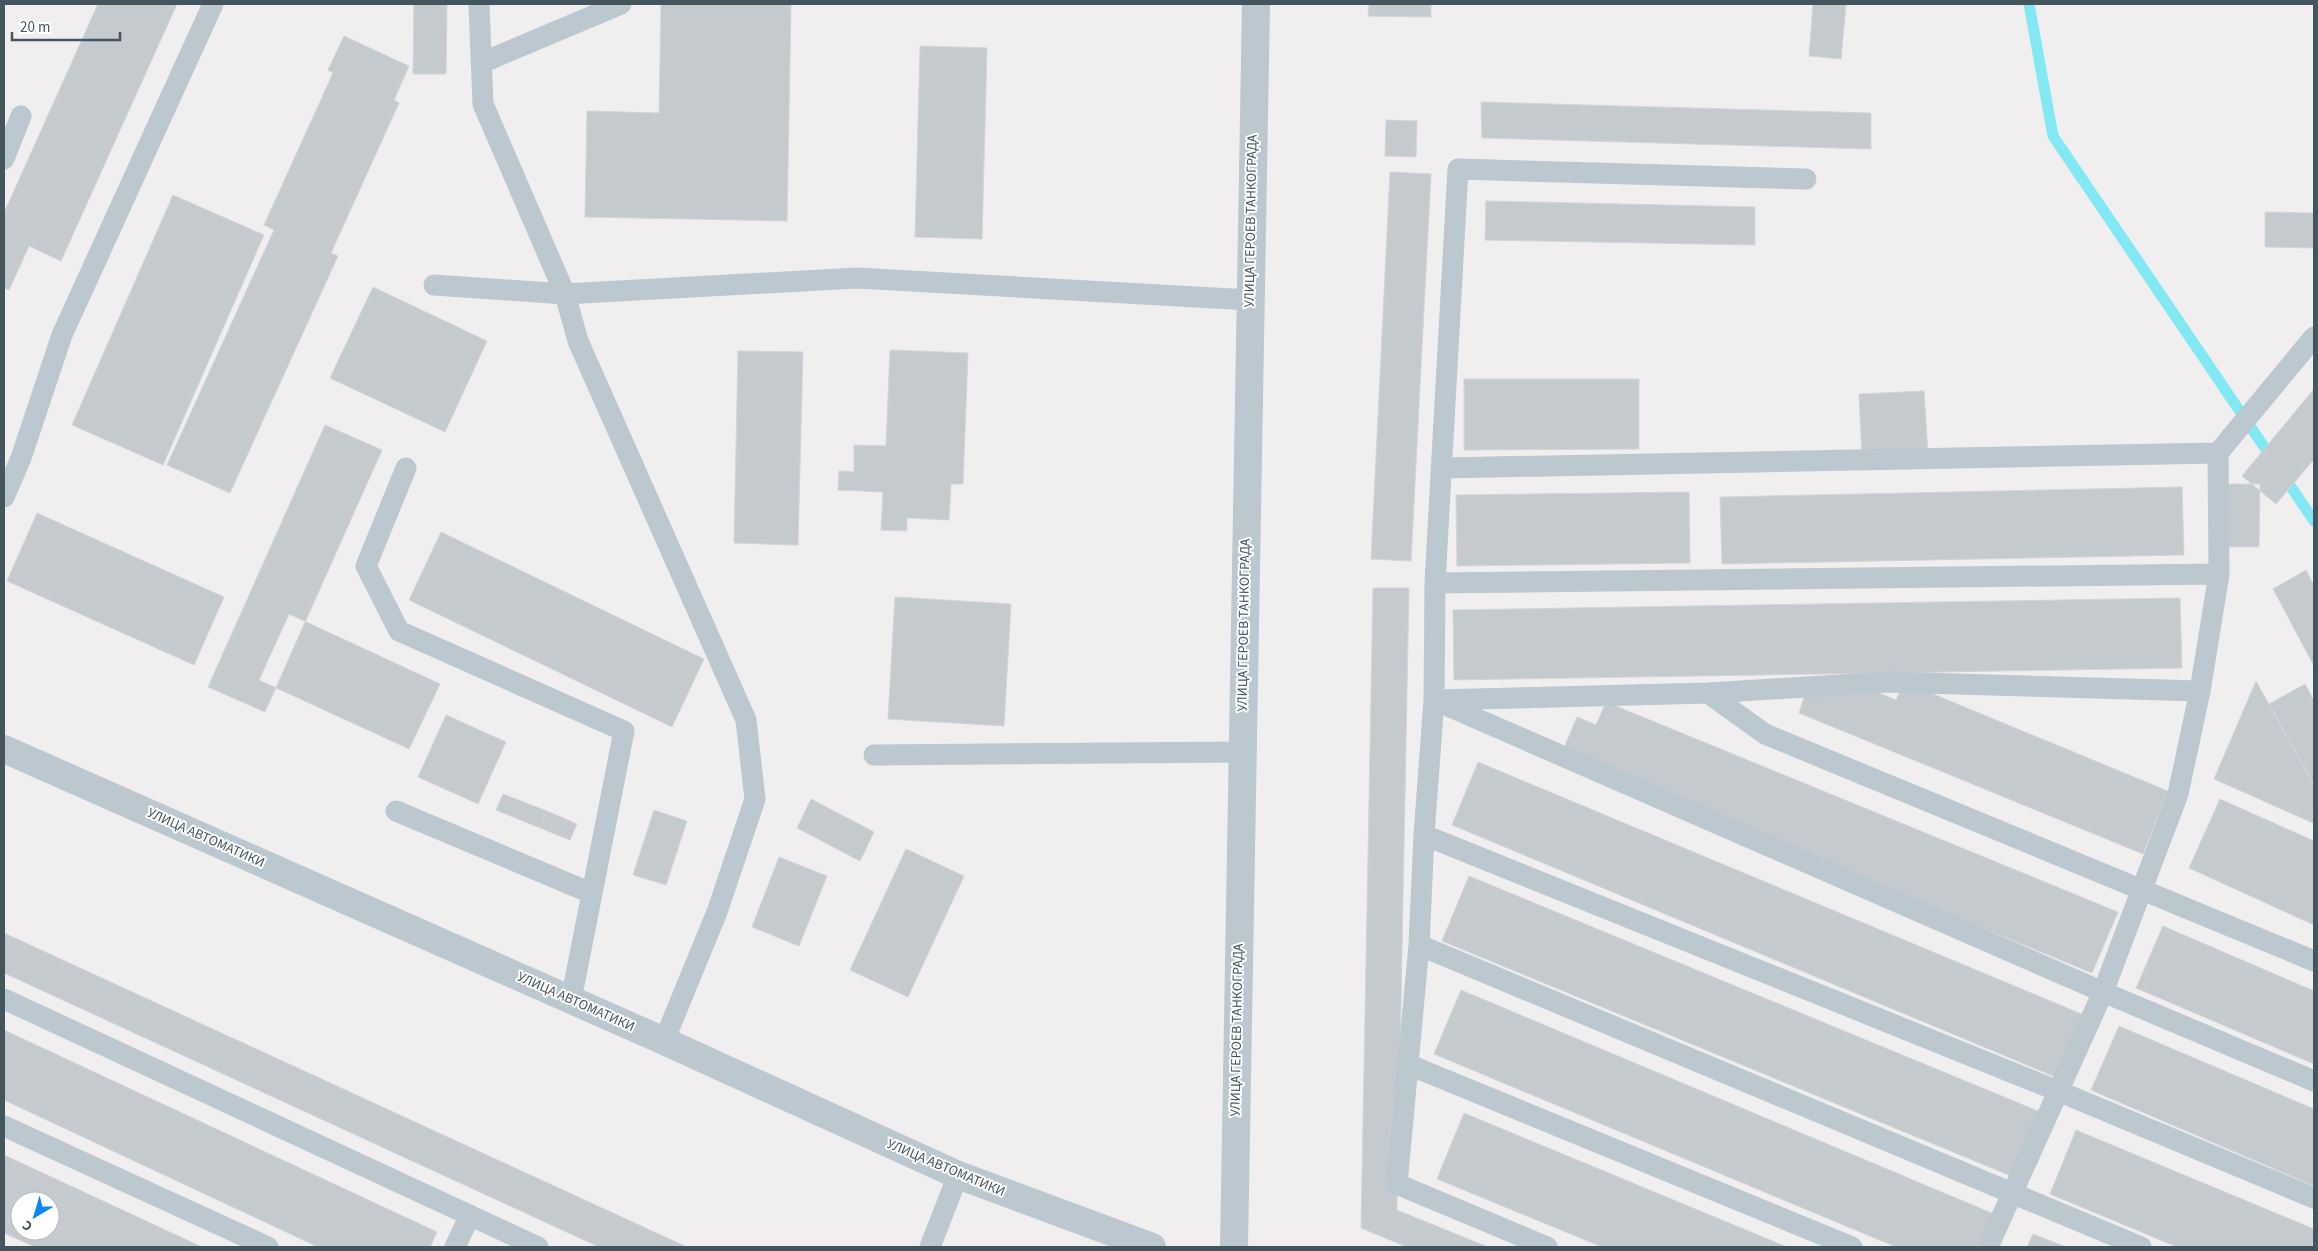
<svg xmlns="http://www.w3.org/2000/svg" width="2318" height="1251" viewBox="0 0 2318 1251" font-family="'Source Sans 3',sans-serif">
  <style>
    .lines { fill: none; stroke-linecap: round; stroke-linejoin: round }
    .stream { stroke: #82e9f4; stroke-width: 11 }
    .building { fill: #c5cacf; stroke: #d2d5db; fill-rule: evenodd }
    .lane { stroke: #bbc8cf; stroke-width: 21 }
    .street { stroke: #bbc8cf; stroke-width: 28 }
    .labels { text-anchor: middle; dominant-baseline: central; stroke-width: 4; stroke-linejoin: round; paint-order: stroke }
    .street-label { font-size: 14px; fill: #45555e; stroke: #fff }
  </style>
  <rect width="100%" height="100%" fill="#f1eeef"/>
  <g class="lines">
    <path class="stream" d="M2029 4 2053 136 2273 460
      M2283 475 2314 521"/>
  </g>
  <path class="building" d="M98 4H177L61 261 29 246 9 290 4 288V213Z
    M414 4H447L446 74H413Z
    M661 4H791L787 221 585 217 587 111 659 113Z
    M1369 4H1431V17L1368 16Z
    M1813 4H1846L1841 59 1809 56Z
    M344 36 409 66 394 100 399 103 331 253 338 256 230 493 167 465 274 230 264 225 333 73 328 70Z
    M920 46 987 48 982 239 915 237Z
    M1481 102 1871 113V149L1482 138Z
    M1386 120 1417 121 1416 157 1385 156Z
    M1390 172 1431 174 1411 561 1371 559Z
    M173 195 264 235 163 465 72 425Z
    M1486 201 1755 207V245L1485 240Z
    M2265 212 2314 213V248L2265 247Z
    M373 287 487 341 445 432 330 378Z
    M890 350 968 353 963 484H951L949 520 907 518V531L881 530 883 492 838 490 839 471 854 472V445L886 446Z
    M738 351 803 352 798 545 734 543Z
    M1464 379H1639V449L1464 450Z
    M2314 389V459L2276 504 2242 476Z
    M1924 391 1928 454 1862 458 1859 394Z
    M325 425 382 450 265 712 208 687Z
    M2228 484H2260L2259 547H2227Z
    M2182 487 2184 555 1722 564 1720 497Z
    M1689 492 1690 563 1457 566 1456 495Z
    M37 513 224 597 194 665 7 581Z
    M441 532 704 659 672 727 409 600Z
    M2306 570 2314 586V666L2273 589Z
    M1373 588H1409L1397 1210 1488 1247H1407L1361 1228Z
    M895 597 1011 604 1004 726 888 719Z
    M2180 598 2182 668 1454 680 1453 610Z
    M289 614 440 684 409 749 259 680Z
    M2256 681 2314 785 2313 823 2214 779Z
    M1904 682 2168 791 2143 854 1799 713 1804 697 1870 689 1896 700Z
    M2305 684 2314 701V785L2269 704Z
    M1606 702 2118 912 2092 973 1561 755 1577 717 1596 725Z
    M446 715 506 742 478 804 418 777Z
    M1478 762 2084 1015 2058 1078 1452 825Z
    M503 794 547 811 540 828 496 810Z
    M811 799 874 832 860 861 797 828Z
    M2220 799 2314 841V925L2189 868Z
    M654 810 687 821 666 885 633 875Z
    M547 811 577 824 570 840 540 828Z
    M906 849 964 876 908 997 850 970Z
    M779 857 827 876 799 946 752 927Z
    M1469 876 2038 1111 2011 1176 1442 941Z
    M2163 926 2314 991V1064L2136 988Z
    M4 933 687 1247H599L4 973Z
    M1461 990 1994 1214 1980 1247H1896L1434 1054Z
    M2119 1026 2314 1109V1186L2091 1090Z
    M4 1030 437 1232 430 1247H318L4 1100Z
    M1464 1113 1787 1247H1602L1437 1179Z
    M2076 1130 2314 1229V1247H2177L2050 1194Z
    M4 1155 202 1247H35L4 1233ZM20 1201H50V1231H20Z
    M2033 1234 2066 1247H2027Z"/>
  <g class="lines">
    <path class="lane" d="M479 4 483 104 565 294 578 341 746 720 755 799 717 912 664 1041
      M481 63 621 4
      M4 159 21 116
      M1806 179 1458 169 1435 583 1434 700 1708 693 1888 682 2200 691
      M434 285 565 294 857 278 1250 300
      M406 468 366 566 399 631 624 731 571 1000
      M1441 468 2218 453
      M4 497 21 458 62 335 213 4
      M1435 583 2219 574
      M1708 693 1765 734 2314 961
      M874 755 1242 752
      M396 811 591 893
      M1424 835 2058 1091 2314 1198
      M1419 945 2141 1247
      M4 999 538 1247
      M1407 1064 1852 1247
      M4 1126 268 1247
      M455 1247 470 1215
      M930 1247 958 1175
      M1547 1247 1397 1184 1419 945 1424 835 1434 700 2103 992 2314 1081
      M1988 1247 2103 992 2178 794 2200 691 2219 574 2218 453 2314 337"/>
    <path class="street" d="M4 749 664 1041 958 1175 1152 1247
      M1234 1247 1256 4"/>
  </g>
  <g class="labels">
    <g class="street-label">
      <text transform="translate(1251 221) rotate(-89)">УЛИЦА ГЕРОЕВ ТАНКОГРАДА</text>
      <text transform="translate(1244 625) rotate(-89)">УЛИЦА ГЕРОЕВ ТАНКОГРАДА</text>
      <text transform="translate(206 838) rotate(24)">УЛИЦА АВТОМАТИКИ</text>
      <text transform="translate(576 1002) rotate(24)">УЛИЦА АВТОМАТИКИ</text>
      <text transform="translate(1237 1030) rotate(-89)">УЛИЦА ГЕРОЕВ ТАНКОГРАДА</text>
      <text transform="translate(946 1168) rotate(23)">УЛИЦА АВТОМАТИКИ</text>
    </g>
  </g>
  <rect width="2318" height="1251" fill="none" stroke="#45555e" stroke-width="10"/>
  <g transform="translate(35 1216) rotate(218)"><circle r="24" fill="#ffffff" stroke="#b5bbbf"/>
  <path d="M0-4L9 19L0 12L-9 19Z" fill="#0989f1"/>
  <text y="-8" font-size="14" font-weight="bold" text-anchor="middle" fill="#45555e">С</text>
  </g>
  <path d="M12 32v8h108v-8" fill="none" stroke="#45555e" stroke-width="2.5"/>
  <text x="20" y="32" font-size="15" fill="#45555e" stroke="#ffffff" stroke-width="4" paint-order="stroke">20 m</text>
</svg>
